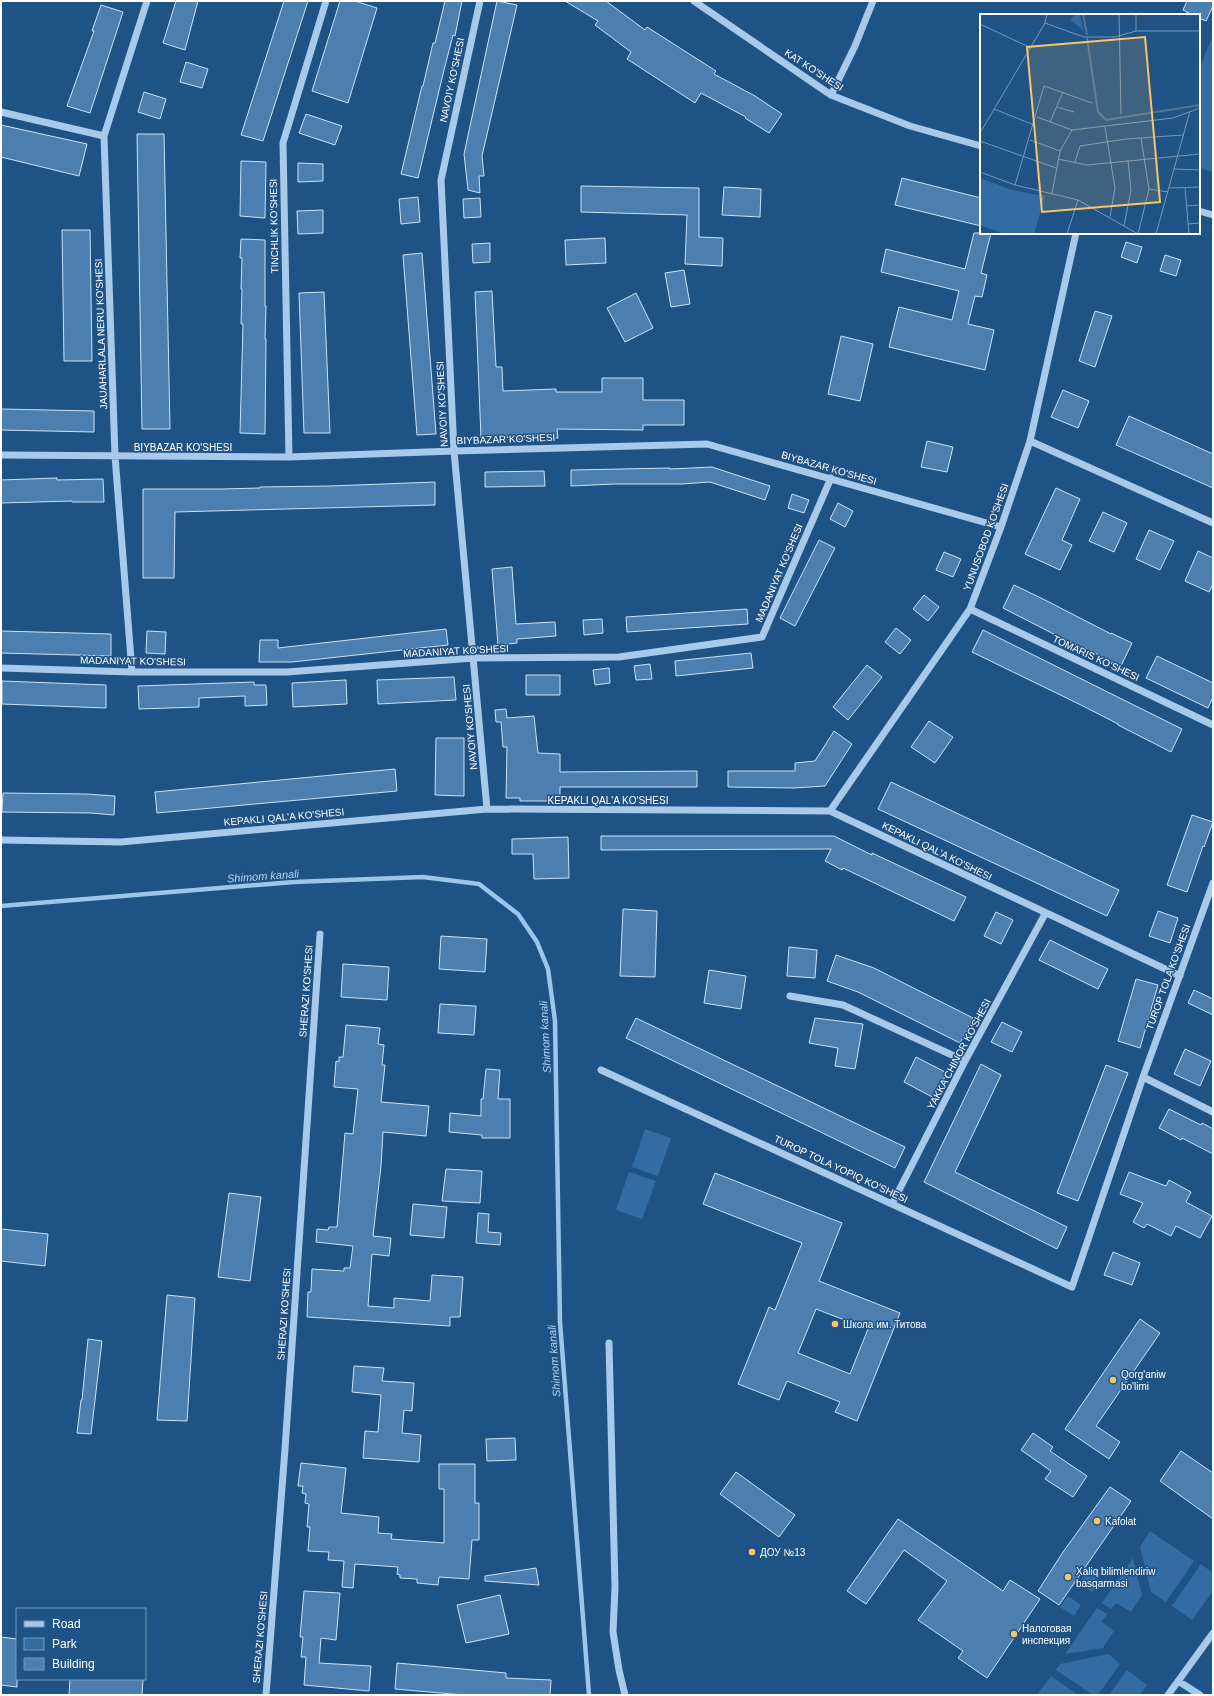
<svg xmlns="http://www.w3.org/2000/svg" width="1214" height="1696" viewBox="0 0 1214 1696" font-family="Arial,sans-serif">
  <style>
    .green { fill: #336ca2 }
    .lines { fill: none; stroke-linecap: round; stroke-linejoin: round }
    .stream { stroke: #9bc5eb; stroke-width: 4.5 }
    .building { fill: #4c7eaf; stroke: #cce2f7; fill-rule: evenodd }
    .minor { stroke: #a7c9ea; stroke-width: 7 }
    .poi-dot { fill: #f8c567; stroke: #1f5285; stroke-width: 1.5 }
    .labels { text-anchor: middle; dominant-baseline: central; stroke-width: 3; stroke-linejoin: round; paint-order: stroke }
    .street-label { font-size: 10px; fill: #fff; stroke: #1f5285 }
    .poi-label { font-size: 10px; fill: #fff; stroke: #1f5285; text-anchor: start }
    .water-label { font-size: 11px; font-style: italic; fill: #b3d3f1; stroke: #1f5285 }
    .inset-river { fill: none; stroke: #517499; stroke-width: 2 }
    .inset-road { fill: none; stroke: #7997b6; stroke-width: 1 }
    .view { fill: #f8c567; fill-opacity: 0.15; stroke: #f8c567; stroke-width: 2 }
    .inset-edge { fill: none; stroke: #fff; stroke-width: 2 }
  </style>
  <rect width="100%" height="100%" fill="#1f5285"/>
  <path class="green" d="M1213 35V172L1199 168V70Z
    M645 1129 671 1138 658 1176 632 1167Z
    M629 1172 656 1181 642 1219 616 1210Z
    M1150 1531 1194 1561 1166 1602 1151 1592 1140 1547Z
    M1133 1558 1142 1595 1131 1612 1116 1603 1111 1609 1102 1603Z
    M1201 1564 1213 1573V1591L1192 1620 1172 1606Z
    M1086 1571 1100 1581 1092 1592 1079 1583Z
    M1068 1596 1081 1605 1074 1616 1060 1607Z
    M1097 1608 1107 1614 1102 1622 1114 1631 1103 1648 1065 1654Z
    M1109 1654 1120 1664 1098 1695H1093L1056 1670 1060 1664Z
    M1127 1670 1147 1685 1140 1695H1109Z
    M1051 1676 1078 1695H1037Z"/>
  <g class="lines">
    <path class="stream" d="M1 906 294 882 423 877 479 884 518 914 537 942 548 969 555 1021 560 1322 589 1695"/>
  </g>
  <path class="building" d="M176 1H198L185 50 163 43Z
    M284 1H308L263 141 241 135Z
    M340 1H355L377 8 348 103 312 91Z
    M445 1H462L455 36 453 35 444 70 418 178 401 174 422 86H423L433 43H435Z
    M497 1 517 5 482 156 484 176H479L480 193 468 190 464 154Z
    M565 1H606L645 30 647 27 716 71 714 74 755 96 782 114 769 133 745 118 746 117 701 93 695 103 627 59 631 52 595 25 598 21Z
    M1187 1H1213V6L1206 21 1199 18V15H1193L1183 10Z
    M101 5 123 12 90 113 67 106 94 31H92Z
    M186 62 208 69 202 88 180 82Z
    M144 92 166 99 160 119 138 112Z
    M306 114 342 126 335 145 299 133Z
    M1 125 87 144 79 176 1 157Z
    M137 134H164L170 429H142Z
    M241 161 266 162 265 218 240 216Z
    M298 163 323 164V181L298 182Z
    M902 178 981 198V226L895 205Z
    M581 186 699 188V237L723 238 722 266 685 264 687 215 581 212Z
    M724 187 761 189 760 217 722 215Z
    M418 197 420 222 401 224 399 199Z
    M480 198 481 217 464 218 463 199Z
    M323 210V233L298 234 297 211Z
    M62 230H90L92 361H64Z
    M974 233H991L981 273 987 275 982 297 975 296 968 324 994 330 985 370 889 347 899 307 952 320 959 291 881 272 886 249 965 269Z
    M605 238 606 263 566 265 565 240Z
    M241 239 265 240V306H266L265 339H266L265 434 240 433 243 324H241L242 289H241L242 258H240Z
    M1126 242 1142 247 1137 263 1121 257Z
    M490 243V262L473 263 472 244Z
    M422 253 436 434 417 435 403 255Z
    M1165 255 1181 260 1176 276 1160 271Z
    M684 270 690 304 671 307 665 273Z
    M492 291 496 367H502L503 391 556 389V392H602V378H643V400H684V425H643V430L557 429 558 438 516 440V437L481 438 475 292Z
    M324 292 330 433H304L299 293Z
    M636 293 653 328 625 342 607 308Z
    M1095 311 1112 316 1095 367 1079 361Z
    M841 336 873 344 860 401 828 394Z
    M1063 390 1089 401 1078 428 1051 417Z
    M1 409 94 411V432L1 430Z
    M1129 416 1213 454V488L1116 445Z
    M927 441 953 447 947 472 921 467Z
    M712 467 770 486 765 500 710 482 682 484H614L571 486V470L670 468V469Z
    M544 471 545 486 485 487V472Z
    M57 478V480L103 479 104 502H72V501L1 503V480Z
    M435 482V505L175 512 174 578H143V489H222L260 488V487L330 486Z
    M1056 488 1080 499 1062 540 1072 545 1060 570 1025 554Z
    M792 494 809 500 804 513 788 508Z
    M838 503 853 511 845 527 830 519Z
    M1103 512 1127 523 1114 552 1089 541Z
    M1149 530 1174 541 1160 570 1136 559Z
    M819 540 835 548 795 626 780 618Z
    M1198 551 1213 558V584L1209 592 1185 581Z
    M944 552 961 559 953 577 936 570Z
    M512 567 516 624 555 622 556 636 517 639V643L498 645 492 569Z
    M1014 585 1045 600 1111 634V633L1132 643 1121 666 1083 647V649L1003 608Z
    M924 595 939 607 928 621 913 609Z
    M747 609 748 624 627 632 626 617Z
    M602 619 603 633 584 635 583 620Z
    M896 628 911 640 900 654 885 642Z
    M446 629 448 645 292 662H259L260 640H278V648Z
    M983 630 1182 729 1171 752 1118 725V724L1083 706 972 652Z
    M1 631 111 634V656L1 653Z
    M147 631 166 632 165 654 146 653Z
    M751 653 753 668 676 676 675 661Z
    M1157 656 1213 683V697L1208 708 1146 678Z
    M650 664 652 679 636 680 634 666Z
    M867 665 882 677 848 720 833 707Z
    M609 668 610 683 595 685 593 670Z
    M526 675H560V695H526Z
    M454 677 456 700 378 704 377 680Z
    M346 680 347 704 293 707 292 683Z
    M2 681 106 685V708L2 704Z
    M254 682V685H266L267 705 245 706V696L199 698V707L139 709 138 686Z
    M506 709 507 718 534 716 538 753 560 754V772L697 771V787H560V801H520V798H506L507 747H503L501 722H496L495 710Z
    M929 721 953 737 935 763 911 747Z
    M834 731 852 744 825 786 794 788 728 787V771H795V763L815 761Z
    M436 738H464V796L435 795Z
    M395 769 397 791 157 813 155 792Z
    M891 782 1119 890 1107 916 878 809Z
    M3 793 86 794 115 796 114 815 91 813 2 812Z
    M1192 815 1213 822 1204 847 1203 846 1187 892 1167 885Z
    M601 836H834L872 855V853L966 897 954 921 843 868 842 870 825 861 831 849 601 850Z
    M568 837 569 878 534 879 533 854H512V839Z
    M623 909 657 911 655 977 620 976Z
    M1158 911 1178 918 1170 943 1149 936Z
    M996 912 1013 920 1001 944 984 936Z
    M441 936 487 939 485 972 439 969Z
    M1050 940 1108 969 1098 989 1039 960Z
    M789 947 817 950 815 978 787 976Z
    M836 955 874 968 973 1018 960 1043 858 992 827 981Z
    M343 964 389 967 387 1000 341 997Z
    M709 970 746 976 741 1009 704 1003Z
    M1136 979 1158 985 1140 1048 1118 1041Z
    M1194 990 1213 999V1015L1188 1003Z
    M440 1004 476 1006 474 1035 438 1033Z
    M636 1018 905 1147 895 1168 626 1038Z
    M815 1018 863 1024 855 1069 835 1066 838 1048 809 1043Z
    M1002 1022 1022 1032 1012 1052 991 1042Z
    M346 1025 380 1028 378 1044 384 1045 382 1065H385L381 1102 429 1106 426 1136 383 1132 381 1166 373 1236 391 1238 389 1256 372 1254 368 1306 394 1308V1298L430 1301 432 1275 463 1277 460 1317H450V1326L307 1317 308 1292H311L312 1269 344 1271V1268H350L353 1246 316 1242 317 1229 328 1230 329 1227H337L345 1133 353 1134 358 1089 334 1087 336 1061 339 1062V1057H343Z
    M1185 1049 1211 1061 1200 1086 1174 1074Z
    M916 1057 947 1073 934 1098 904 1082Z
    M981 1064 1001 1075 955 1172 1067 1227 1057 1249 924 1182Z
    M1106 1065 1128 1073 1078 1201 1057 1193Z
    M486 1069 500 1070 498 1099H510V1138H482V1135L449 1132 450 1113 481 1116V1099H483Z
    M1169 1109 1201 1125 1202 1123 1213 1129V1154L1182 1138 1181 1140 1159 1128Z
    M446 1169 482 1171 480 1203 442 1201Z
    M1129 1172 1166 1186 1169 1180 1191 1192 1186 1202 1212 1216 1200 1238 1176 1226 1171 1236 1147 1224 1144 1228 1133 1222 1143 1203 1120 1194Z
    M715 1173 842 1223 819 1281 900 1313 857 1421 835 1412 840 1402 787 1381 779 1400 738 1384 769 1307 775 1310 802 1243 703 1204ZM816 1309 868 1329 850 1374 798 1353Z
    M229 1193 261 1197 250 1281 218 1277Z
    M413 1204 447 1207 444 1238 410 1235Z
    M478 1213 489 1214 488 1232 501 1233 500 1245 476 1243Z
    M1 1229 48 1234 45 1266 1 1261Z
    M1113 1252 1140 1263 1132 1285 1104 1275Z
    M167 1295 195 1298 187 1421 157 1420Z
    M1140 1319 1160 1333 1096 1426 1120 1442 1109 1459 1065 1429Z
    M88 1339 102 1341 91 1434 77 1433 81 1400H82Z
    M354 1366 384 1368 382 1381 414 1383 412 1411 404 1410 402 1433 421 1435 419 1462 363 1458 365 1431 378 1432 381 1395 352 1392Z
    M1033 1433 1053 1447 1050 1451 1087 1476 1073 1497 1045 1479 1051 1471 1021 1450Z
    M515 1438 516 1460 487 1461 486 1439Z
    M1181 1451 1213 1473V1519L1160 1481Z
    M301 1463 346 1468 341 1513 379 1517 378 1533 392 1534 391 1539 444 1543V1489H439V1464H475V1503H479V1540H472L469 1579 439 1577 438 1585 417 1583V1579L400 1578V1575L397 1574 398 1567 355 1564 353 1588 342 1587 344 1561 328 1560 329 1552 308 1551 310 1527H307L309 1504 305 1503 306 1494 302 1493 303 1486H298Z
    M736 1472 795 1515 779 1537 720 1494Z
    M1110 1487 1131 1501 1059 1605 1038 1591 1063 1552Z
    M898 1519 1003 1591 1010 1580 1040 1599 987 1678 958 1658 963 1651 918 1620 947 1581 904 1550 866 1604 847 1591Z
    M536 1568 539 1585 485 1581V1576Z
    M304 1591 340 1593 336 1640 321 1638 319 1663 371 1666 369 1691 304 1685 306 1657H301L303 1637H300Z
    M500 1595 509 1634 466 1643 457 1605Z
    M1 1637 17 1639V1687L1 1685Z
    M397 1663 506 1673V1678L551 1680 550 1695H464L395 1689Z
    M70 1679H143L142 1695H69Z"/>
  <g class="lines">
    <path class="minor" d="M480 1 441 180 454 451 487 809
      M694 1 831 95 910 126 981 146
      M831 95 855 46 873 1
      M1 112 104 136
      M1199 211 1213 215
      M1030 441 1213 523
      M1 455 289 457 454 451 707 444 1001 527
      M289 457 283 143 326 1
      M970 609 1213 725
      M1 668 132 672H287L474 658 619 657 762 637 831 478
      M132 672 115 456 104 136 147 1
      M830 811 970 609 1001 527 1030 441 1076 233
      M1 840 121 842 487 809 830 811 1180 976
      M790 996 843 1005 965 1061
      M601 1070 1072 1287 1143 1077 1213 883
      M1143 1077 1213 1112
      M892 1204 965 1061 1045 914
      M609 1343 615 1587 613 1632 619 1670 625 1695
      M1178 1681 1200 1695
      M266 1695 285 1449 320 934
      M1168 1695 1213 1633"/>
  </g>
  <g class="poi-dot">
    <circle cx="835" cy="1324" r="4"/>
    <circle cx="1113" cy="1380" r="4"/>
    <circle cx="1097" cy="1521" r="4"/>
    <circle cx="752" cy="1552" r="4"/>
    <circle cx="1068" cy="1577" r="4"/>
    <circle cx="1014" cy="1634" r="4"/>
  </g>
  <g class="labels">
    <g class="street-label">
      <text transform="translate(814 70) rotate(33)">KAT KO'SHESI</text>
      <text transform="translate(452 80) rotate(-78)">NAVOIY KO'SHESI</text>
      <text transform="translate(274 226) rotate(-91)">TINCHLIK KO'SHESI</text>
      <text transform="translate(101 334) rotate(-92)">JAUAHARLALA NERU KO'SHESI</text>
      <text transform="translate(442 404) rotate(-93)">NAVOIY KO'SHESI</text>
      <text transform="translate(506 439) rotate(-2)">BIYBAZAR KO'SHESI</text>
      <text x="183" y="447">BIYBAZAR KO'SHESI</text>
      <text transform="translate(829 468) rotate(16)">BIYBAZAR KO'SHESI</text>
      <text transform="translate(986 537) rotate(-70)">YUNUSOBOD KO'SHESI</text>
      <text transform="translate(779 573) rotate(-67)">MADANIYAT KO'SHESI</text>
      <text transform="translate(456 651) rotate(-3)">MADANIYAT KO'SHESI</text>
      <text transform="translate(1096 658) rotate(25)">TOMARIS KO'SHESI</text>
      <text transform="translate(133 661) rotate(1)">MADANIYAT KO'SHESI</text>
      <text transform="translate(470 727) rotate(-95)">NAVOIY KO'SHESI</text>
      <text x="608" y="800">KEPAKLI QAL'A KO'SHESI</text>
      <text transform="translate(284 817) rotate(-5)">KEPAKLI QAL'A KO'SHESI</text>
      <text transform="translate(937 851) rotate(26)">KEPAKLI QAL'A KO'SHESI</text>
      <text transform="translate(1168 977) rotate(-70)">TUROP TOLA KO'SHESI</text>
      <text transform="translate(306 991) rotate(-86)">SHERAZI KO'SHESI</text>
      <text transform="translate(959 1054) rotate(-62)">YAKKA CHINOR KO'SHESI</text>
      <text transform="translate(841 1169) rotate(25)">TUROP TOLA YOPIQ KO'SHESI</text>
      <text transform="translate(284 1314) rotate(-86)">SHERAZI KO'SHESI</text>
      <text transform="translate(260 1637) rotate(-85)">SHERAZI KO'SHESI</text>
    </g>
    <g class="poi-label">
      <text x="843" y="1324">Школа им. Титова</text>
      <text x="1121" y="1374">Qorg'aniw<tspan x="1121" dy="12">bo'limi</tspan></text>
      <text x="1105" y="1521">Kafolat</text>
      <text x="760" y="1552">ДОУ №13</text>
      <text x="1076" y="1571">Xaliq bilimlendiriw<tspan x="1076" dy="12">basqarmasi</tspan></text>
      <text x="1022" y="1628">Налоговая<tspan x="1022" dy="12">инспекция</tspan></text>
    </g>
    <g class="water-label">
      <text transform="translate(263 876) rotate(-4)">Shimom kanali</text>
      <text transform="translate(545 1037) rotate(-93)">Shimom kanali</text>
      <text transform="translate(554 1361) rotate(-94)">Shimom kanali</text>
    </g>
  </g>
  <g transform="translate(980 14)">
    <rect width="220" height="220" fill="#1f5285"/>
    <path d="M95 0H100L103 16 102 18 101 14 90 6ZM0 164 32 176 65 182 54 220H25L0 211Z" fill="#336ca2"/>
    <path class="inset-river" d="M103 0 107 21M107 24 118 98 126 106 220 91"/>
    <path class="inset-road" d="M139 0 141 100M65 9 104 23H135L156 17H220M0 10 51 34M156 17V0M77 93 94 98M14 95 54 111M57 103 92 116 193 104 220 94M70 108 83 78M125 113 135 174 130 203M0 119 65 9 67 0M50 126 80 137M0 127 76 154M78 145 107 151 220 140M95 148 100 132 146 125 203 121M194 155 220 156M0 158 35 171 98 186 158 220M35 171 64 72 112 89M189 174 220 173M205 174 209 220M169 175 188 178M72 180 80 137 92 116M206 192 220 191M208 210 220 209M144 212 151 176 148 146M87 220 98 186M158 220 169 175 161 124M176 220 210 97"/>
    <path class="view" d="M165 23 180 188 62 198 47 33Z"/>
    <rect width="220" height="220" class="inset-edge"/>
  </g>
  <rect width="1214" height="1696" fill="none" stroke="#ffffff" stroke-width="4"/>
  <rect x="16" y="1608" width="130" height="72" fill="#1f5285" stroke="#7997b6"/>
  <rect x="24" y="1621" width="20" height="6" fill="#a7c9ea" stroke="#7997b6"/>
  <text x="52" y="1628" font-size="12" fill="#ffffff">Road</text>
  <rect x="24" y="1638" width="20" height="12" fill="#336ca2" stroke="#7997b6"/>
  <text x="52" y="1648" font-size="12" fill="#ffffff">Park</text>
  <rect x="24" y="1658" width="20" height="12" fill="#4c7eaf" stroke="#7997b6"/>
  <text x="52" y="1668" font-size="12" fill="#ffffff">Building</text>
</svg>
